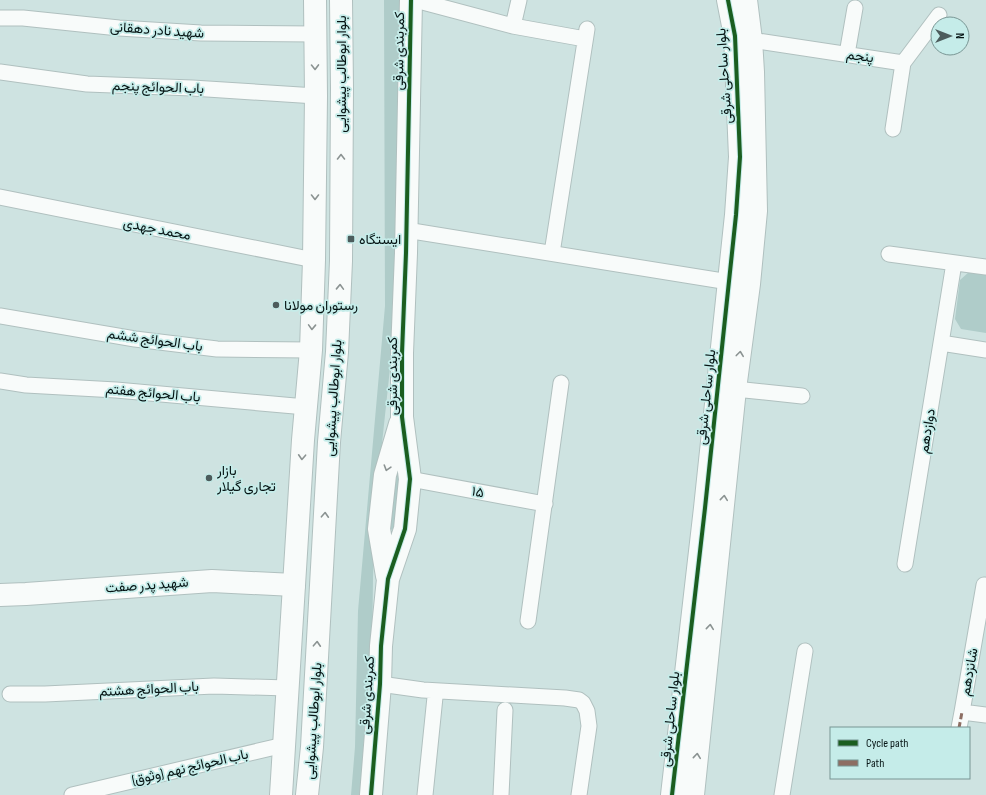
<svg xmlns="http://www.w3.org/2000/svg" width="986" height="795" viewBox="0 0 986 795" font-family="'Sofia Sans Condensed',Vazirmatn,sans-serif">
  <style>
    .green { fill: #afccc9 }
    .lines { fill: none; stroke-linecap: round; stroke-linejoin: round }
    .street-casing { stroke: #b0c0bf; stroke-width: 17 }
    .secondary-casing { stroke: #b0c0bf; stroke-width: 24 }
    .highway-casing { stroke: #b0c0bf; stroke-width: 24 }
    .street { stroke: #f8fbfa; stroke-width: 15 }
    .secondary { stroke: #f8fbfa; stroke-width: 22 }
    .highway { stroke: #f8fbfa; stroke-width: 22 }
    .quiet { stroke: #8d6e63; stroke-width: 3; stroke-dasharray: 6 3; stroke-linecap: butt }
    .cycleway-casing { stroke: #c5ece9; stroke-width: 6 }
    .cycleway { stroke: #1b5e20; stroke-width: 4 }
    .oneway { stroke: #8b9392 }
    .poi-dot { fill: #4c5c5c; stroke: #c5ece9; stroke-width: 1.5 }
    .labels { text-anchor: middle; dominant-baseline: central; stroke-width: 3.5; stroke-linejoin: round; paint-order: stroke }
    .street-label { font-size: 14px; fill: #061414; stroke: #c5ece9 }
    .poi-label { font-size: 14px; fill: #061414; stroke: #c5ece9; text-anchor: start }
  </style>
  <rect width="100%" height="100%" fill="#cee3e1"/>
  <path class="green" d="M384 0H402L401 101 391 359 375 509 373 578 372 658 365 724 360 795H351L355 747 358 611 385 306Z
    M969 272 986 275V333L961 329 955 319 960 280Z
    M398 475 403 481 400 524 391 530 387 523 389 481Z"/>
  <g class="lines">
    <defs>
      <path id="street" d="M415 0 513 26 585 39
        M0 18H23L119 28 201 33 315 34
        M513 26 519 0
        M751 40 903 63 893 129
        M847 54 855 8
        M903 63 939 15
        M0 72 87 84 192 88 316 96
        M0 197 314 260
        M406 230 729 282
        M552 253 587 29
        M889 254 986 267
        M0 316 135 339 217 349 311 350
        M941 343 954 263
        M0 381 26 385 116 390 306 407
        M735 389 802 396
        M410 479 545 504
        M905 564 941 343 986 350
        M984 585 962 712 986 715
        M528 621 561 383
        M380 684 423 690 565 698 579 700 583 703 587 711 589 726 579 795
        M10 694H45L214 686 288 688
        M959 728 962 712
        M72 795 284 745
        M425 795 435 697
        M501 795 505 710
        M782 795 805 651"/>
      <path id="secondary" d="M387 576 379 529 385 475 400 424
        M0 595 26 594 212 581 294 585
        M371 795 380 684 381 646 388 579 405 529 410 479 402 417V353L406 253 411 0
        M672 795 705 508 736 215 740 157 735 36 728 0
        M693 795 735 389 749 284 756 211 753 72 751 40 746 0"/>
      <path id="highway" d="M281 795 303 440 311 350 314 260 316 96 315 0
        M307 795 312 747 329 442 337 352 341 261 342 88 341 0"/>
    </defs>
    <use href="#street" class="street-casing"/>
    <use href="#secondary" class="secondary-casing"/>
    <use href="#highway" class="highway-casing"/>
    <use href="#street" class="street"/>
    <use href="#secondary" class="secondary"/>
    <use href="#highway" class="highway"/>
    <path class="quiet" d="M959 728 962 712"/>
    <defs>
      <path id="cycleway" d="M371 795 380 684 381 646 388 579 405 529 410 479 402 417V353L406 253 411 0
        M672 795 705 508 736 215 740 157 735 36 728 0"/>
    </defs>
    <use href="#cycleway" class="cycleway-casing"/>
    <use href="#cycleway" class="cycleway"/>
  </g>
  <defs><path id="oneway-chevron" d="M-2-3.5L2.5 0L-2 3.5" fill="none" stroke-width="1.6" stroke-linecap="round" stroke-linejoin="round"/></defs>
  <g class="oneway">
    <use href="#oneway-chevron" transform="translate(315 67) rotate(89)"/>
    <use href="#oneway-chevron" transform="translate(341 157) rotate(-90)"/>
    <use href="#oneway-chevron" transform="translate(315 197) rotate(90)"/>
    <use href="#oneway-chevron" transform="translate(340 287) rotate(-88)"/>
    <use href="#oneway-chevron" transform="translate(312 327) rotate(92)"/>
    <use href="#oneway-chevron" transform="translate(740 354) rotate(-83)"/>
    <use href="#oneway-chevron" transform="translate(302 457) rotate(93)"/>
    <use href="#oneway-chevron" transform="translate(387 468) rotate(107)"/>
    <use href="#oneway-chevron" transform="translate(724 498) rotate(-84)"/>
    <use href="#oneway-chevron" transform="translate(325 515) rotate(-87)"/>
    <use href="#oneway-chevron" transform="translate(710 627) rotate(-84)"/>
    <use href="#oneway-chevron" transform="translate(317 644) rotate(-87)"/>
    <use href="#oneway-chevron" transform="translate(697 756) rotate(-84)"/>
  </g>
  <g class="poi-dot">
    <rect x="347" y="235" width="8" height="8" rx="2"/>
    <circle cx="276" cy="305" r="4"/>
    <circle cx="209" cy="478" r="4"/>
  </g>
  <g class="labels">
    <g class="street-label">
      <text transform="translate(157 30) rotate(4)">شهید نادر دهقانی</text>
      <text transform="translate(399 51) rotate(-89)">کمربندی شرقی</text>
      <text transform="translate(860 56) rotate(8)">پنجم</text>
      <text transform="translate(341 74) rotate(-90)">بلوار ابوطالب پیشوایی</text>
      <text transform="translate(724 76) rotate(-94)">بلوار ساحلی شرقی</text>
      <text transform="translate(158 87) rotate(2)">باب الحوائج پنجم</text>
      <text transform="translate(157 229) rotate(11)">محمد جهدی</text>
      <text transform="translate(155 340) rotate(8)">باب الحوائج ششم</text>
      <text transform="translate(392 376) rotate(-90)">کمربندی شرقی</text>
      <text transform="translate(153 393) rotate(5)">باب الحوائج هفتم</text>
      <text transform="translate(706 397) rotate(-84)">بلوار ساحلی شرقی</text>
      <text transform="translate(333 398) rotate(-86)">بلوار ابوطالب پیشوایی</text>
      <text transform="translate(927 431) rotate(-81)">دوازدهم</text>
      <text transform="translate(478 492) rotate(11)">۱۵</text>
      <text transform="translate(147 585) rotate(-4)">شهید پدر صفت</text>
      <text transform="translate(969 672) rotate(-80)">شانزدهم</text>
      <text transform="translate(149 689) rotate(-3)">باب الحوائج هشتم</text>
      <text transform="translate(367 695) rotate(-86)">کمربندی شرقی</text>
      <text transform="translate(670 719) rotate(-84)">بلوار ساحلی شرقی</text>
      <text transform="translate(313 721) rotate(-86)">بلوار ابوطالب پیشوایی</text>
      <text transform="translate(190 767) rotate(-13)">باب الحوائج نهم (وثوق)</text>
    </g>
    <g class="poi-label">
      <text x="359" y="239">ایستگاه</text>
      <text x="284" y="305">رستوران مولانا</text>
      <text x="217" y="470">بازار<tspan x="217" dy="16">تجاری گیلار</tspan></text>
    </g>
  </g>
  <rect x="830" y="727" width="140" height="52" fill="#c5ece9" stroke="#799694"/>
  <rect x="838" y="740" width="20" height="6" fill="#1b5e20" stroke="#799694"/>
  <text x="866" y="747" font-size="12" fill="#061414">Cycle path</text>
  <rect x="838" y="760" width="20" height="6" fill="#8d6e63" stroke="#799694"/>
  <text x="866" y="767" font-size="12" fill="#061414">Path</text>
  <g transform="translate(950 36) rotate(90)"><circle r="19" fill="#c5ece9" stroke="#799694"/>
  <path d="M0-3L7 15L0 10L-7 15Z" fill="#4c5c5c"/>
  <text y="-6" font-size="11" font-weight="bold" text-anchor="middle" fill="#061414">N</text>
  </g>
</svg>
